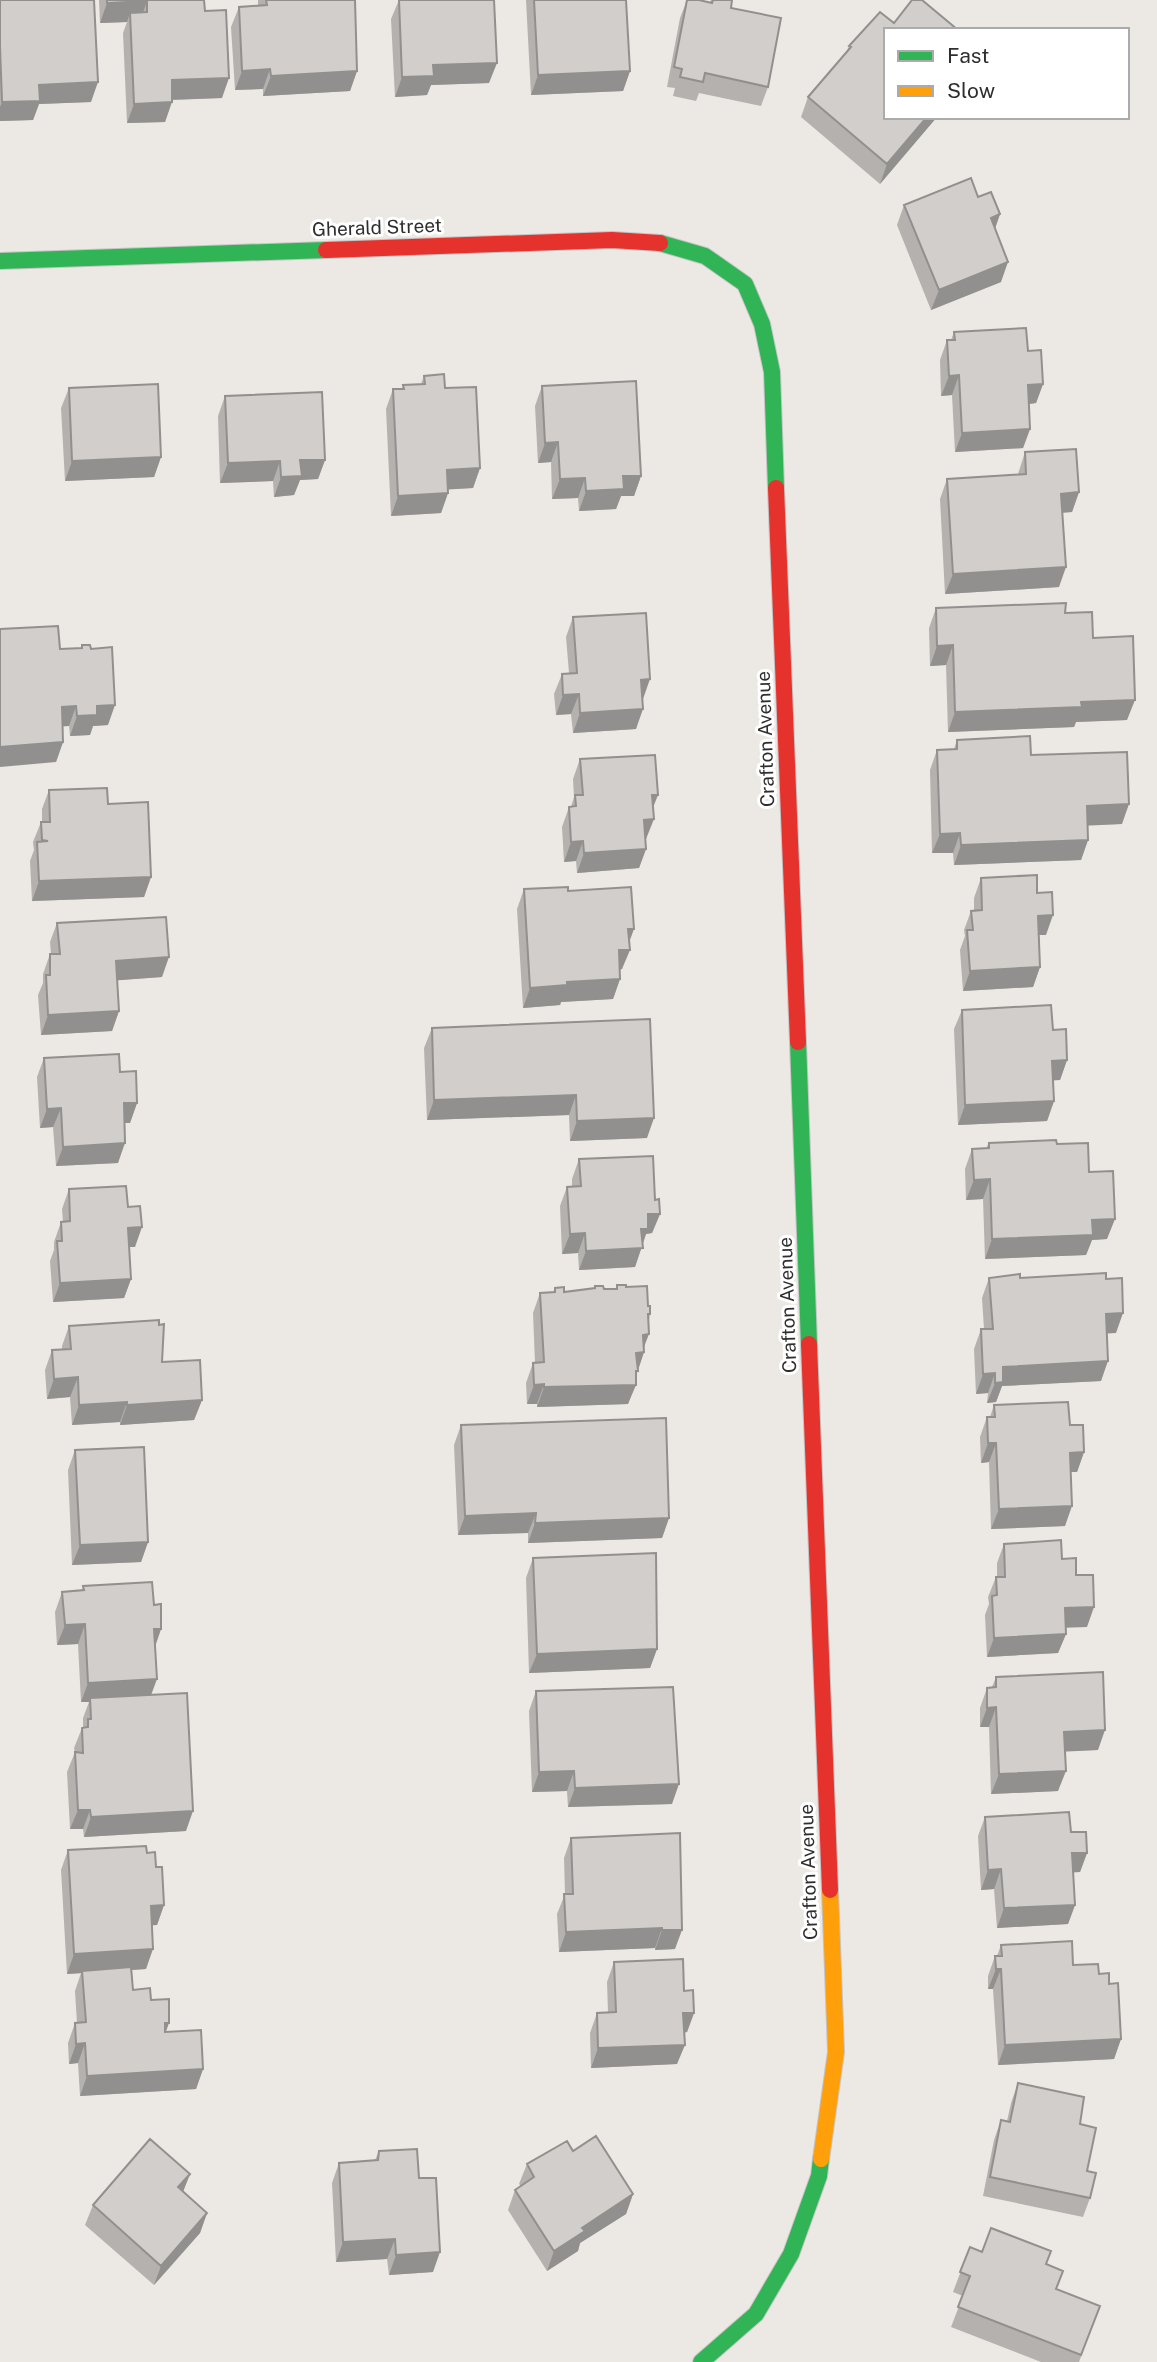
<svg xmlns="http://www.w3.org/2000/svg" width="1157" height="2362" viewBox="0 0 1157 2362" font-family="'Public Sans',sans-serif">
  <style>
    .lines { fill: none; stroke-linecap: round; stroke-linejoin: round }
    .fast-casing { stroke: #c5c4c5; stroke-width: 18 }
    .slow-casing { stroke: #c5c4c5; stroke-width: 18 }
    .jam-casing { stroke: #c5c4c5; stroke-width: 18 }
    .fast { stroke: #30b455; stroke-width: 16 }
    .slow { stroke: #ff9f0a; stroke-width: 16 }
    .jam { stroke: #e5322d; stroke-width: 16 }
    .wall { fill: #b4b1af }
    .shaded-wall { fill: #92908e }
    .building { fill: #d1cecb; stroke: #92908e; stroke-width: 2 }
    .labels { text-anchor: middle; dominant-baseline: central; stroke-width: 6; stroke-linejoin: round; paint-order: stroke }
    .street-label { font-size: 19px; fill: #2e2e2e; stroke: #fff }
  </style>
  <rect width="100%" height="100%" fill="#ece8e4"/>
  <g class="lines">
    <defs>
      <path id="fast" d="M660 243 705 256 745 284 762 324 772 372 776 488
        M0 261 326 250
        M798 1042 809 1344
        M701 2362 756 2314 791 2254 819 2176 821 2159"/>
      <path id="slow" d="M821 2159 836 2052 830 1890"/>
      <path id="jam" d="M326 250 612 240 660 243
        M776 488 798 1042
        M809 1344 830 1890"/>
    </defs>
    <use href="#fast" class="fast-casing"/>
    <use href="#slow" class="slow-casing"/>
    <use href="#jam" class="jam-casing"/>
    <use href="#fast" class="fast"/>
    <use href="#slow" class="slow"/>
    <use href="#jam" class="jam"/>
  </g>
  <path class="wall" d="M0 0 91 102 39 104 33 120 0 121Z
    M99 0H204L205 11 222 98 172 100 165 122 127 123 123 33 127 22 100 23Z
    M258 0H355L357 71 350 91 263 96V89L235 90 231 27 239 7 258 6Z
    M399 0 489 83 431 85 427 95 395 97 391 19Z
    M526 0H588L630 71 623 91 531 95Z
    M687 0 710 2 711 0H732L731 8 768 87 761 106 699 93 696 101 673 96 675 88 667 87 680 18Z
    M894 23 886 117H937L880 184 801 117 808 97 846 53 849 46Z
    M978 197 1000 214 995 229 1001 282 931 310 897 225 904 205Z
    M954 332 1028 351 1043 384 1036 403 1029 404 1030 429 1023 448 955 452 952 395 941 396 940 360 947 340H951Z
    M424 376 445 388 480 468 473 488 448 489V493L441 513 391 516 386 409 393 389H402L403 385 421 384Z
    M542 386 641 476 634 496H621L616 509 579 511 578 498 552 499 551 462 538 463 535 406Z
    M69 388 161 457 154 477 65 481 61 408Z
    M225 396 325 460 318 479 300 480 294 495 274 497 273 481 220 483 218 416Z
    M1025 452 1079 492 1072 512 1062 513 1059 587 945 594 940 499 947 479 1018 474Z
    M936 608 1065 613 1093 638 1127 720 1076 722 1074 727 948 732 946 665 930 666 929 628Z
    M573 617 643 699H642L636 729 573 733 571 714 556 715 554 694 562 674 569 673 566 637Z
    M82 645 108 725 93 726 90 735 70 736 69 726H63V742L56 762 60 649 81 648Z
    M957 740 1031 755 1122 824 1087 825 1088 840 1081 860 954 865 953 853H932L930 770 937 750 954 749Z
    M580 759 653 809 646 839H645L646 849 639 868 577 873 576 861 564 862 562 827 569 807H571L574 797 573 779Z
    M49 790 108 804 151 877 144 897 32 901 30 861 34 850 33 842 41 822H42V809Z
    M981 878 1037 893 1046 935H1039L1040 967 1033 987 963 991 960 950 965 936 964 930 971 911 974 910V898Z
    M524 889 568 891 629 942 622 969 620 970V979L613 999 561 1002 560 1005 523 1008 517 909Z
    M57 923 162 977 117 980 119 1011 112 1031 41 1035 38 995 43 983V974L50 954H51L50 942Z
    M962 1010 1053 1030 1067 1060 1060 1080H1053L1054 1101 1047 1121 958 1125 954 1029Z
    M650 1019 647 1138 570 1141 569 1115 427 1120 424 1048 432 1028Z
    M44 1058 120 1072 137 1103 130 1123H124L118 1163 56 1166 53 1127 40 1128 37 1077Z
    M989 1143 1057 1144 1089 1172 1107 1239 1092 1240 1086 1255 985 1259 983 1199 966 1200 965 1169 972 1149 986 1148Z
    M579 1159 655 1200 660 1214 652 1233 646 1234 635 1267 579 1270 578 1253 562 1254 560 1206 567 1187 572 1186V1179Z
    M69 1189 128 1207 135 1247H129L131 1279 124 1298 53 1302 50 1261 54 1250V1242L61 1222H63L62 1209Z
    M989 1278 1106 1279 1116 1333H1107L1101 1381 1002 1386 996 1402 987 1403 988 1393 976 1394 974 1349 981 1329H984L982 1298Z
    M617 1285 626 1287 648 1306 650 1314 644 1348V1352L636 1376 628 1404 537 1407V1404H527L526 1383 533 1363H535L533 1313 540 1293 553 1292 555 1288 564 1292 594 1289 595 1286 604 1289H616Z
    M69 1326 162 1362 202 1400 194 1420 120 1425V1422L72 1425 70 1397 47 1399 45 1370 52 1350H62V1346Z
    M994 1405 1070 1425 1084 1452 1077 1472H1071L1065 1526 991 1529 989 1462 981 1463 980 1437 987 1417H990Z
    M461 1425 669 1518 662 1538 528 1543V1533L458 1535 454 1445Z
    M75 1450 148 1542 141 1562 72 1565 68 1470Z
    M1004 1544 1062 1559 1076 1575 1087 1627H1065L1066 1634 1058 1653 987 1657 985 1615 989 1604 988 1597 996 1577H997V1563Z
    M533 1558 657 1649 650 1668 529 1673 526 1578Z
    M83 1586 154 1605 161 1629 155 1647 151 1694 186 1831 84 1837 83 1829H70L67 1772 75 1752 74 1748 82 1728H83V1718L89 1702H81L78 1644 57 1645 55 1612 62 1592 82 1590Z
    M996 1677 1098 1750 1065 1751 1058 1791 991 1794 989 1727H980V1708L987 1688 992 1687Z
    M536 1691 672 1804 568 1807 567 1791 532 1792 529 1711Z
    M985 1817 1071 1832 1087 1853 1080 1872H1073L1075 1905 1068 1924 997 1928 994 1889 981 1890 978 1836Z
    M680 1833 675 1949 655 1950V1948L559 1952 557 1914 565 1894 564 1858 571 1838Z
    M68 1850 147 1853 156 1867 164 1905 157 1925H152L146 1969 132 1970 133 1990 151 2000 166 2032 203 2069 196 2089 80 2096 78 2063 69 2064 68 2043 75 2023H77L75 1991 81 1973 67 1974 61 1870Z
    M1001 1945 1073 1965 1099 1974 1109 1984 1121 2039 1114 2059 998 2065 993 1989H988V1976L995 1956H997Z
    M614 1962 684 1991 694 2013 687 2032 684 2033 677 2064 591 2068 590 2033 597 2013 608 2012 607 1982Z
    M1018 2083 1080 2124 1090 2198 1083 2217 983 2196 994 2140 1001 2120 1007 2121 1011 2103Z
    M379 2151 419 2178 433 2272 389 2275 387 2259 336 2262 332 2183 339 2163 375 2160Z
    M573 2151 633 2194 626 2214 580 2243 578 2251 547 2271 508 2210 515 2190 521 2186 519 2184 527 2164Z
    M190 2174 183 2192 207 2213 200 2233 154 2285 85 2225 93 2205Z
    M970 2247 982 2252 1047 2264 1057 2290 1100 2306 1079 2362H1041L951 2327 963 2296 953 2292Z"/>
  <path class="shaded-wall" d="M147 1 140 21 130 13 127 22 100 23 107 3Z
    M497 63 489 83 431 85 427 95 395 97 402 77 433 65Z
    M270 69 263 89 235 90 242 71Z
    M357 71 350 91 263 96 271 76Z
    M630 71 623 91 531 95 538 75Z
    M229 78 222 98 165 100 172 80Z
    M98 82 91 102 39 104 33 120 0 121V107L2 102 39 85Z
    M172 102 165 122 127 123 134 104Z
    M927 117H937L880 184 887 164Z
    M1000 214 993 234 991 218Z
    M1008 262 1001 282 931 310 939 290Z
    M959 375 952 395 941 396 949 376Z
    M1043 384 1036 403 1021 405 1028 385Z
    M1030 429 1023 448 955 452 962 433Z
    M558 442 551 462 538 463 545 443Z
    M161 457 154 477 65 481 72 461Z
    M300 460H325L318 479 300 480 294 495 274 497 281 477Z
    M280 461 273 481 220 483 228 463Z
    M480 468 473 488 440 490 447 470Z
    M623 476H641L634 496H621L616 509 579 511 586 491Z
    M585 478 578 498 552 499 560 479Z
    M1079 492 1072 512 1054 513 1061 494Z
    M448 493 441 513 391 516 398 496Z
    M1066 567 1059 587 945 594 953 574Z
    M953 645 946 665 930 666 937 646Z
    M650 679 643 699H634L641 680Z
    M579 694 571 714 556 715 563 695Z
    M1135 700 1127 720 1076 722 1074 727 948 732 955 712 1081 702Z
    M115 705 108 725 93 726 90 735 70 736 77 716 97 706Z
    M76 706 69 726 55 727 62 707Z
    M643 709 636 729 573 733 580 713Z
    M63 742 56 762 0 767V747Z
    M652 795H658L650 815Z
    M1129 804 1122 824 1079 826 1087 806Z
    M654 819 646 839 637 840 644 820Z
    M960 833 953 853H932L940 834Z
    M1088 840 1081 860 954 865 961 845Z
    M583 841 576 861 564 862 571 842Z
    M646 849 639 868 577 873 584 853Z
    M151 877 144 897 32 901 39 881Z
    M1053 915 1046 935H1031L1038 916Z
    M628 929H634L627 948Z
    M619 950H630L622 969 612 970Z
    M169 957 162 977 109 981 116 961Z
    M1040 967 1033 987 963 991 970 971Z
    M620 979 613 999 561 1002 560 1005 523 1008 530 988 567 982Z
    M119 1011 112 1031 41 1035 48 1015Z
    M1067 1060 1060 1080 1045 1081 1052 1061Z
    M576 1095 569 1115 427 1120 434 1100Z
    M1054 1101 1047 1121 958 1125 965 1105Z
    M124 1103H137L130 1123H116Z
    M61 1108 53 1127 40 1128 47 1109Z
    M654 1118 647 1138 570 1141 577 1121Z
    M125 1143 118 1163 56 1166 63 1147Z
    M990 1179 983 1199 966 1200 974 1180Z
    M648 1214H660L652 1233 646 1234 635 1267 579 1270 586 1251 641 1229Z
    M1115 1219 1107 1239 1092 1240 1086 1255 985 1259 992 1239 1092 1220Z
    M142 1227 135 1247H121L128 1228Z
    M585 1233 578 1253 562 1254 570 1234Z
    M131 1279 124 1298 53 1302 60 1283Z
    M1123 1313 1116 1333 1098 1334 1106 1314Z
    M649 1334 642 1352H644L633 1385H636L628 1404 537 1407 544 1387 629 1372 643 1335Z
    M1108 1361 1101 1381 1002 1386 996 1402 987 1403 995 1383 1003 1367Z
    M995 1373 988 1393 976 1394 983 1374Z
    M78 1377 70 1397 47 1399 54 1379Z
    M544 1384 537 1404H527L534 1385Z
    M202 1400 194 1420 120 1425 127 1405Z
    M127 1402 120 1422 72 1425 79 1405Z
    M988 1443H996L989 1462 981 1463Z
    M1084 1452 1077 1472H1062L1070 1453Z
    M1072 1506 1065 1526 991 1529 999 1509Z
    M536 1513 528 1533 458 1535 465 1516Z
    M669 1518 662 1538 528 1543 535 1523Z
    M148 1542 141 1562 72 1565 80 1545Z
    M1094 1607 1087 1627 1058 1628 1065 1608Z
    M85 1624 78 1644 57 1645 65 1625Z
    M154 1629H161L154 1649Z
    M1066 1634 1058 1653 987 1657 994 1638Z
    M657 1649 650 1668 529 1673 537 1654Z
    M157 1679 150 1698H90L89 1702H81L88 1683Z
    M996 1707 989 1727H980L987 1708Z
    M1105 1730 1098 1750 1057 1752 1064 1732Z
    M574 1771 567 1791 532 1792 539 1772Z
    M1066 1771 1058 1791 991 1794 999 1774Z
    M679 1784 672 1804 568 1807 575 1788Z
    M78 1810H90L83 1829H70Z
    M193 1811 186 1831 84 1837 91 1817Z
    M1072 1853H1087L1080 1872 1065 1873Z
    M1001 1869 994 1889 981 1890 988 1870Z
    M164 1905 157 1925 144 1926 151 1906Z
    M1075 1905 1068 1924 997 1928 1004 1908Z
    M662 1928 655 1948 559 1952 566 1932Z
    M662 1930H682L675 1949 655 1950Z
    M153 1949 146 1969 67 1974 74 1954Z
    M996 1969H1001L993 1989H988Z
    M683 2013H694L687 2032 676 2033Z
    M165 2023H169L162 2043Z
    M1121 2039 1114 2059 998 2065 1005 2045Z
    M85 2043 78 2063 69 2064 76 2044Z
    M685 2045 677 2064 591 2068 598 2048Z
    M203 2069 196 2089 80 2096 87 2076Z
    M190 2174 182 2194 178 2187Z
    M633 2194 626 2214 580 2243 578 2251 547 2271 554 2251 582 2228Z
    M207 2213 200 2233 154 2285 161 2266Z
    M395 2239 387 2259 336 2262 343 2242Z
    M440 2252 433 2272 389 2275 396 2255Z"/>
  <path class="building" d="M0 0H94L98 82 39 85 40 101 2 102 0 46Z
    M107 0H204L205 11 226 10 229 78 172 80V102L134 104 130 13 147 12V1L107 3Z
    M266 0H355L357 71 271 76 270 69 242 71 239 7 267 5Z
    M399 0H494L497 63 433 65 434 76 402 77Z
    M534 0H626L630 71 538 75Z
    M687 0H699L712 3 713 0H732L731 8 781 18 768 87 705 73 703 82 680 77 682 69 674 67Z
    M912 0H922L958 30H886V117H927L887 164 808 97 851 47 849 46 880 12 894 23Z
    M971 178 978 197 991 192 1000 214 991 218 1008 262 939 290 904 205Z
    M1026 328 1028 351 1041 350 1043 384 1028 385 1030 429 962 433 959 375 949 376 947 340H955L954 332Z
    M444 374 445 388 476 387 480 468 447 470 448 493 398 496 393 389H404L403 385 425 384 424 376Z
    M636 381 641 476H623L624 489 586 491 585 478 560 479 558 442 545 443 542 386Z
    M158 384 161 457 72 461 69 388Z
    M322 392 325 460H300L302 476 281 477 280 461 228 463 225 396Z
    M1076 449 1079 492 1061 494 1066 567 953 574 947 479 1026 474 1025 452Z
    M1066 603 1065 613 1092 612 1093 638 1133 636 1135 700 1081 702 1082 707 955 712 953 645 937 646 936 608Z
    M646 613 650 679 641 680 643 709 580 713 579 694 563 695 562 674 577 673 573 617Z
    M58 626 60 649 82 648V645H90L91 649 112 647 115 705 97 706V715L77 716 76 706 62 707 63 742 0 747V629Z
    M1030 736 1031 755 1127 752 1129 804 1087 806 1088 840 961 845 960 833 940 834 937 750 957 749V740Z
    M655 755 658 795H652L654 819 644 820 646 849 584 853 583 841 571 842 569 807 576 806 575 795H583L580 759Z
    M107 788 108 804 148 802 151 877 39 881 37 842 48 841 42 840 41 822H50L49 790Z
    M1037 875V893L1052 892 1053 915 1038 916 1040 967 970 971 967 930H973L971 911 982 910 981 878Z
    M568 887V891L631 887 634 929H628L630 950H619L620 979 567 982V985L530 988 524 889Z
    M166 917 169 957 116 961 119 1011 48 1015 46 975H50V954H60L57 923Z
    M1051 1005 1053 1030 1066 1029 1067 1060 1052 1061 1054 1101 965 1105 962 1010Z
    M650 1019 654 1118 577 1121 576 1095 434 1100 432 1028Z
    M119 1054 120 1072 136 1071 137 1103H124L125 1143 63 1147 61 1108 47 1109 44 1058Z
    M1056 1140 1057 1144 1088 1143 1089 1172 1113 1171 1115 1219 1092 1220 1093 1235 992 1239 990 1179 974 1180 972 1149 989 1148V1143Z
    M653 1156 655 1200 659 1199 660 1214H648V1229H641L643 1248 586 1251 585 1233 570 1234 567 1187 581 1186 579 1159Z
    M126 1186 128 1207 140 1206 142 1227 128 1228 131 1279 60 1283 57 1241H62L61 1222 70 1221 69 1189Z
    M1106 1273V1279L1122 1278 1123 1313 1106 1314 1108 1361 1003 1367V1382L995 1383V1373L983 1374 981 1329H993L989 1278 1020 1274V1278Z
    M617 1285H626V1287L647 1286 648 1306H650V1314H648L649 1334 643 1335 644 1352 636 1353 638 1371H636V1385L544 1387V1384L534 1385 533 1363 544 1362 540 1293 555 1292V1288L564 1287V1292L595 1288V1286H603L604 1289H617Z
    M159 1320V1325L164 1324 162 1362 200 1360 202 1400 127 1405V1402L79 1405 78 1377 54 1379 52 1350 71 1349 69 1326Z
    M1068 1402 1070 1425H1083L1084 1452 1070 1453 1072 1506 999 1509 996 1443H988L987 1417H995L994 1405Z
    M666 1418 669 1518 535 1523 536 1513 465 1516 461 1425Z
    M144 1447 148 1542 80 1545 75 1450Z
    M1061 1540 1062 1559 1076 1558V1575H1093L1094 1607 1065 1608 1066 1634 994 1638 992 1596 997 1595 996 1577H1005L1004 1544Z
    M656 1553 657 1649 537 1654 533 1558Z
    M152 1582 154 1605 161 1604V1629H154L157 1679 88 1683 85 1624 65 1625 62 1592 84 1590 83 1586Z
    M1103 1672 1105 1730 1064 1732 1066 1771 999 1774 996 1707 987 1708V1688L996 1687V1677Z
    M673 1687 679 1784 575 1788 574 1771 539 1772 536 1691Z
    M187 1693 193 1811 91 1817 90 1810H78L75 1752 83 1753 82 1728 88 1727V1719H91L90 1698Z
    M1069 1812 1071 1832H1086L1087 1853H1072L1075 1905 1004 1908 1001 1869 988 1870 985 1817Z
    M680 1833 682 1930H662V1928L566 1932 564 1894H573L571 1838Z
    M146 1846 147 1853 155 1852 156 1867H162L164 1905 151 1906 153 1949 74 1954 68 1850Z
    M1072 1941 1073 1965 1098 1964 1099 1974 1109 1973V1984L1118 1983 1121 2039 1005 2045 1001 1969H996L995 1956H1002L1001 1945Z
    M683 1959 684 1991 693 1990 694 2013H683L685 2045 598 2048 597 2013 616 2012 614 1962Z
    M131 1967 133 1990 150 1988 151 2000 169 1999V2023H165V2032L201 2030 203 2069 87 2076 85 2043 76 2044 75 2023 86 2022 82 1971Z
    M1018 2083 1084 2097 1080 2124 1096 2128 1087 2171 1096 2173 1090 2198 990 2177 1001 2120 1010 2122Z
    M596 2136 633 2194 582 2228 585 2231 554 2251 515 2190 534 2177 527 2164 567 2141 573 2151Z
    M150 2139 190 2174 178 2187 207 2213 161 2266 93 2205Z
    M417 2149 419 2178H436L440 2252 396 2255 395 2239 343 2242 339 2163 378 2160 379 2151Z
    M991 2228 1051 2251 1046 2264 1063 2271 1056 2289 1100 2306 1081 2355 958 2307 970 2276 960 2272 970 2247 982 2252Z"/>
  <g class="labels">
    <g class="street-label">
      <text transform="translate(377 227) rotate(-2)">Gherald Street</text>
      <text transform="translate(765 739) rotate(-92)">Crafton Avenue</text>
      <text transform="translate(787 1305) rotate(-92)">Crafton Avenue</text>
      <text transform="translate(808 1872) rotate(-92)">Crafton Avenue</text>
    </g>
  </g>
  <rect x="884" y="28" width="245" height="91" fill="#ffffff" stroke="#ababab" stroke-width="2"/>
  <rect x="898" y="51" width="35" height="10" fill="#30b455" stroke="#ababab" stroke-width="2"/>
  <text x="947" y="63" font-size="21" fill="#2e2e2e">Fast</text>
  <rect x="898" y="86" width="35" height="10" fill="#ff9f0a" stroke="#ababab" stroke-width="2"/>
  <text x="947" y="98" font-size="21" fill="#2e2e2e">Slow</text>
</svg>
